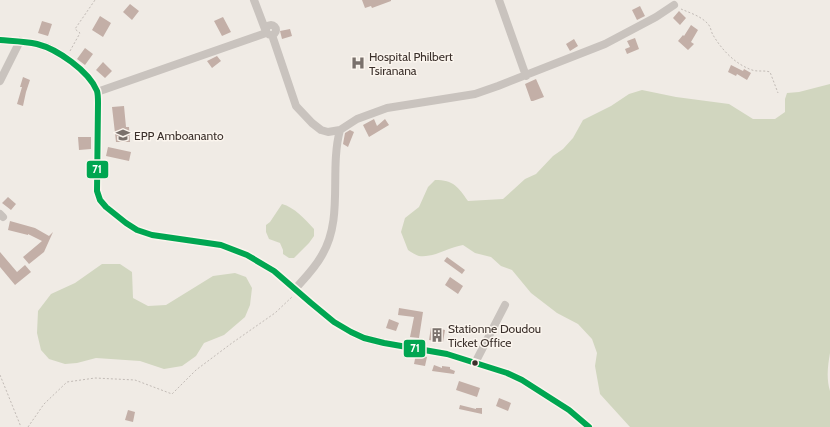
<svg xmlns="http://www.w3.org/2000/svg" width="830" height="427" viewBox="0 0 830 427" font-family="Cabin,sans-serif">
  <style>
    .green { fill: #d1d6bf }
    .building { fill: #c3afa7 }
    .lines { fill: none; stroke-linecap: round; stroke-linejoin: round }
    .path { stroke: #c2bbb6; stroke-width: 1; stroke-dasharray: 2 2; stroke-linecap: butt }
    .minor { stroke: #c9c3be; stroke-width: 8 }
    .bus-1-casing { stroke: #fbf5ee; stroke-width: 9 }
    .bus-1 { stroke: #00a651; stroke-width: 6 }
    .bus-dot { fill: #3b302b; stroke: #fbf5ee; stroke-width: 1.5 }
    .labels { text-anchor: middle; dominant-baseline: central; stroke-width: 3; stroke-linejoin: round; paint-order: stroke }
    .poi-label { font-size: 12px; fill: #3b302b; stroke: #fbf5ee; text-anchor: start }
    .line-badge { stroke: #fbf5ee; stroke-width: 1.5 }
    .badge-label { font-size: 11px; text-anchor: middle; font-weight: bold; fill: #fff }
  </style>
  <rect width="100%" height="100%" fill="#f0ebe5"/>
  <path class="green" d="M830 84V353C828 365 826 378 830 391V427H630L600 394 595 366 597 353 592 339 578 324 557 313 531 293 512 270 501 266 491 257 475 253 463 245C449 247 434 258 419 256 416 255 411 252 408 250L401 232 405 218 419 207 428 187 435 180C454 180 458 187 468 201L503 199 525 179 536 174 553 156 563 149 573 138 583 120 611 106 629 94 642 90 676 97 729 104 753 119H775L785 112V99L787 93 799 92Z
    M282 204C294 207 306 220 314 229V236L309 243 294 258H289L283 254V250L280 243 269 239 266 232V225L270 222Z
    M102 264H120L132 272 133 298 148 306 166 305 213 276 235 273 246 277 252 288 250 305 245 317 224 335 204 343 196 356 182 366 164 369 140 361 96 358 77 363 65 364 49 359 41 350 37 333 38 311 51 294 75 283Z"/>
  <path class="building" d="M362 0H391V1L372 8 371 6 365 8Z
    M130 4 139 11 132 20 123 12Z
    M640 6 645 16 637 20 632 10Z
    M679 11 686 18 680 25 673 18Z
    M100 16 111 23 103 37 92 30Z
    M223 17 231 32 222 36 214 21Z
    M42 21 52 24 48 36 38 33Z
    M691 25 698 30 691 42 694 44 688 50 678 41 683 35 684 36Z
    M290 29 292 36 282 39 280 31Z
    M635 38 639 49 627 54 625 49 630 47 627 41Z
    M574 39 578 46 570 51 566 44Z
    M85 48 93 54 85 65 77 59Z
    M217 56 221 61 212 68 207 61Z
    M103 62 112 71 105 78 96 70Z
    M731 65 743 71 744 69 751 73 747 80 737 74 736 76 728 72Z
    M23 77 30 80 26 92 23 106 17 104 22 87H20Z
    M536 79 544 97 533 101H531L525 84Z
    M124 106 126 127H129L130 142H116L112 107Z
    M374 119 377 126 385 119 389 125 369 137 363 125Z
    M350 130 354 132 348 147 343 144 345 133Z
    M78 137H91V149L79 150Z
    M108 147 131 152 129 161 106 156Z
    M8 197 16 204 11 210 2 203Z
    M10 221 35 228 49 236 53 232 44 252 29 264 23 257 42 241 28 234V235L8 230Z
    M0 252 17 272 25 265 31 272 15 285 0 267Z
    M447 257 465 270 462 274 444 261Z
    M450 277 463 286 458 294 445 285Z
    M399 308 423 312 419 338 410 337 414 317 398 315Z
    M389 319 399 323 396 331 386 328Z
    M431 327 445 330 443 342 429 340Z
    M416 354 427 357 425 366 414 364Z
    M434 365 442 368V366L450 367V369L455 371 454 374 432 371Z
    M459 381 480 388 477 397 456 390Z
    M499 398 511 403 508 411 496 406Z
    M460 405 476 409V408H482V414L459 409Z
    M128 410 135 412 133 422 125 420Z"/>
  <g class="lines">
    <path class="path" d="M681 9C690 13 701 16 708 24 711 27 711 32 713 35 722 50 735 64 752 70 758 72 764 70 770 72L778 93
      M70 51 80 33 75 29 95 0
      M0 375 21 427
      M28 427 44 404 67 382 95 378 135 380 172 394 196 370 232 343 275 313 293 296"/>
    <path class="minor" d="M254 0 265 29
      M499 0 526 76
      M266 30a5 5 0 1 1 10 0a5 5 0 1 1-10 0Z
      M272 35 296 106 312 123 321 130 328 132 340 130 357 119 387 108 475 94 498 86 605 44 656 17 674 5
      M0 40C12 41 25 41 37 44 57 49 89 71 97 91 98 94 98 99 98 103L97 191 100 200 106 207 126 223 137 230 152 235 221 245 247 255 274 271 311 303 334 322 351 332 364 338 384 343 447 354 507 373 522 380 569 410 589 427
      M0 81 20 41
      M97 92 266 33
      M0 214 3 217
      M295 289C304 279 315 268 322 255 344 218 329 171 340 130
      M475 363 505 305"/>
    <defs>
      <path id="bus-1" d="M0 40C12 41 25 41 37 44 57 49 89 71 97 91 98 94 98 99 98 103L97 191 100 200 106 207 126 223 137 230 152 235 221 245 247 255 274 271 311 303 334 322 351 332 364 338 384 343 447 354 507 373 522 380 569 410 589 427"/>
    </defs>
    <use href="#bus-1" class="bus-1-casing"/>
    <use href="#bus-1" class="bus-1"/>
  </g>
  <defs>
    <symbol id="hospital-bare" viewBox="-9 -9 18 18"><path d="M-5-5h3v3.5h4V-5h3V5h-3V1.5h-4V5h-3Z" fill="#7a716c" stroke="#fbf5ee" stroke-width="2.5" paint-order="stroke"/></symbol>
    <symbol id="school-bare" viewBox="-9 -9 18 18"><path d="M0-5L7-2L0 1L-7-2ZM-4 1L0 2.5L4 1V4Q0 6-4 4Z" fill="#7a716c" stroke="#fbf5ee" stroke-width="2.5" paint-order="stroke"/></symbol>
    <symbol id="building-bare" viewBox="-9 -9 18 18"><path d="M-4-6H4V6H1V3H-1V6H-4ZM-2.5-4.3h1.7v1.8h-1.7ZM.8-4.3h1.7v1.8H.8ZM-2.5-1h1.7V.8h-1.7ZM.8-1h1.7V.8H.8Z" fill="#7a716c" stroke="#fbf5ee" stroke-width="2.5" paint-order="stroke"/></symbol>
  </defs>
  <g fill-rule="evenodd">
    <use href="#hospital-bare" x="348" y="53" width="20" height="20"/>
    <use href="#school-bare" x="113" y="125" width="20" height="20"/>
    <use href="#building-bare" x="427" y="325" width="20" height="20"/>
  </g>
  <circle class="bus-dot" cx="475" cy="363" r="3.5"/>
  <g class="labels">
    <g class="poi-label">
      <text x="369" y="56">Hospital Philbert<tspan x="369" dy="14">Tsiranana</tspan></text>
      <text x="134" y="135">EPP Amboananto</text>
      <text x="448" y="328">Stationne Doudou<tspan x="448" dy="14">Ticket Office</tspan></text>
    </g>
  </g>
  <g class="line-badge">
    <rect x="86" y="160" width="23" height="19" rx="4" fill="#00a651"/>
    <rect x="403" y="339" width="23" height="19" rx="4" fill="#00a651"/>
  </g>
  <g class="badge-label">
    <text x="97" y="173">71</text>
    <text x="415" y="352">71</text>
  </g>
</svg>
